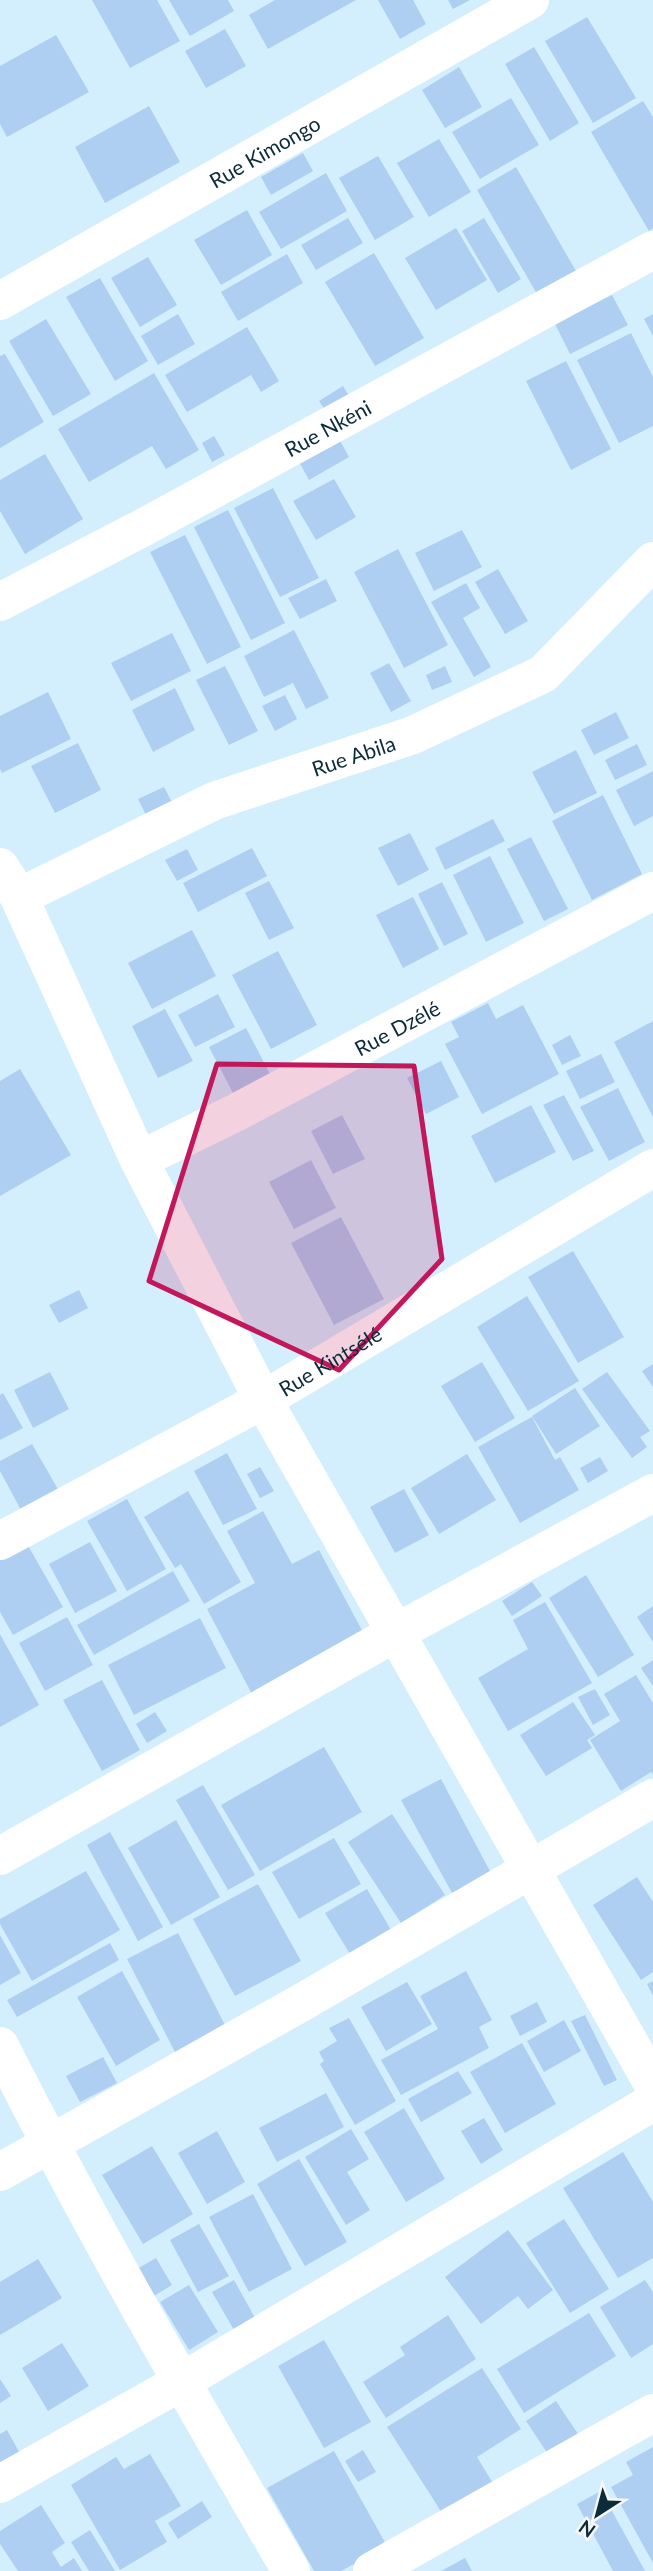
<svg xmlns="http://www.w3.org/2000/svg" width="653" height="2571" viewBox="0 0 653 2571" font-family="Lato,sans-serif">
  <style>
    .building { fill: #aecef2 }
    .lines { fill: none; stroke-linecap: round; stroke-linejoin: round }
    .minor { stroke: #fff; stroke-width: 38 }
    .marked { fill: #c2185b; fill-opacity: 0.2; stroke: #c2185b; stroke-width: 5; stroke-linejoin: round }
    .labels { text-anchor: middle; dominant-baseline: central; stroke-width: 7; stroke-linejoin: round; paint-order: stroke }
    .street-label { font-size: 21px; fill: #0c2c3a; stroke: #f7f7f7 }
  </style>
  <rect width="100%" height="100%" fill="#d3effe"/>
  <path class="building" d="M92 0H157L180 41 130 68Z
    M169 0H228L234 11 190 36Z
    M275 0H356L268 49 249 15Z
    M378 0H413L426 24 400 39Z
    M448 0H470L453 9Z
    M587 17 636 98 593 123 545 41Z
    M225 29 246 66 206 88 185 51Z
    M56 35 89 92 7 137 0 124V66Z
    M534 47 579 123 550 141 505 64Z
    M459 67 482 107 445 128 422 90Z
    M511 98 539 145 480 179 452 132Z
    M643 101 653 117V228L649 231 591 132Z
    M149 106 180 162 105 203 75 147Z
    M439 139 471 192 429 217 397 163Z
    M303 153 313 171 271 195 261 177Z
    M378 156 414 217 375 240 339 178Z
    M516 167 576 271 537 294 477 190Z
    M326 173 347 211 281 249 259 212Z
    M247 210 272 255 221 285 194 240Z
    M348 218 363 243 316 270 301 245Z
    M484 218 521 279 498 293 462 231Z
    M456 228 487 280 436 310 405 258Z
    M374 253 424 338 375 366 325 282Z
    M287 254 303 283 238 321 221 292Z
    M148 257 177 305 140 327 111 278Z
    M100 278 148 361 115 381 66 297Z
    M612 295 628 325 570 354 555 324Z
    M178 314 195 344 158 365 141 336Z
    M653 314V336L644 319Z
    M46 319 91 394 53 416 9 341Z
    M247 327 279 381 261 392 251 375 187 412 165 375Z
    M631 333 653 377V426L619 443 577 360Z
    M5 354 44 422 0 448V356Z
    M566 361 611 449 571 470 526 381Z
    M154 373 199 450 166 469 152 446 89 482 58 429Z
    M343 386 351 399 327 413 319 401Z
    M214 436 225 455 212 462 202 443Z
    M338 437 349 457 309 480 298 460Z
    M45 454 83 519 25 554 0 511V480Z
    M334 479 356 517 316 540 293 501Z
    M273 488 319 578 280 597 234 508Z
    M228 510 285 623 251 640 194 527Z
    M462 530 482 567 434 591 415 553Z
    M185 535 241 647 207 664 150 552Z
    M398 549 448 645 404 668 354 572Z
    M498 569 528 621 505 634 475 582Z
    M326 579 337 601 300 619 288 598Z
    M466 583 480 608 463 618 491 667 474 677 431 602Z
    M294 630 329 698 306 709 293 683 264 697 244 656Z
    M172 633 191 671 131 701 111 663Z
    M389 663 411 701 391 712 370 673Z
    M225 666 258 731 229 745 196 680Z
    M445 666 452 682 432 690 426 675Z
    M175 688 195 730 153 752 132 710Z
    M48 692 71 739 2 773 0 769V716Z
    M285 695 297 719 275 731 262 706Z
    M616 712 629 738 594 755 581 730Z
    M78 743 101 790 55 813 31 766Z
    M637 744 647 765 615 780 605 760Z
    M576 750 597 793 554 814 532 772Z
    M653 771V816L634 826 616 790Z
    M164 787 177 812 151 825 138 799Z
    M603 795 642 874 592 900 552 821Z
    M493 819 505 841 445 870 435 848Z
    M410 833 429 870 398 886 378 848Z
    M531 837 568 909 544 921 507 849Z
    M252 848 267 876 198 912 183 883Z
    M187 849 198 870 177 881 165 860Z
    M490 856 524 923 486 942 453 875Z
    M269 881 294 928 269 940 245 893Z
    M442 882 468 934 444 946 418 894Z
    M413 897 439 949 403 968 376 915Z
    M192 930 216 976 152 1009 128 963Z
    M278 951 317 1025 271 1049 232 975Z
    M218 994 235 1027 195 1047 178 1015Z
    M488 1003 496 1019 523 1005 559 1074 482 1114 445 1044 459 1037 451 1022Z
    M165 1009 193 1061 158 1078 132 1026Z
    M653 1021V1117L614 1042Z
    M246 1028 271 1076 234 1095 209 1047Z
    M570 1035 581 1056 562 1065 552 1045Z
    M601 1054 615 1082 580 1099 566 1071Z
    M441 1061 459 1097 426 1114 407 1078Z
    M20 1069 71 1155 0 1196V1081Z
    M618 1088 645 1142 609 1161 580 1107Z
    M564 1095 594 1151 573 1161 543 1105Z
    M531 1105 556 1152 495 1183 471 1136Z
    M342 1115 365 1159 333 1174 311 1131Z
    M311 1160 336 1208 294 1229 269 1182Z
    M341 1217 384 1299 334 1325 291 1243Z
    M573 1251 624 1337 578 1363 528 1277Z
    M79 1290 88 1308 59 1323 49 1305Z
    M527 1296 579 1381 528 1411 477 1327Z
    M482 1362 515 1418 475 1442 441 1386Z
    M653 1364V1387L642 1371Z
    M50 1372 69 1409 33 1428 14 1390Z
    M607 1372 650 1431 640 1437 647 1447 632 1458 582 1389Z
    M575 1388 600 1426 556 1454 532 1416Z
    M3 1393 23 1428 0 1440V1395Z
    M532 1417 555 1460 560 1457 579 1490 520 1523 478 1447Z
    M32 1444 59 1491 22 1512 0 1471V1461Z
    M227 1453 257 1509 223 1525 194 1471Z
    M467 1454 496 1500 439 1534 411 1488Z
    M600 1457 608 1471 588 1483 580 1468Z
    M260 1467 274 1491 260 1498 247 1474Z
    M404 1489 429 1535 395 1553 370 1507Z
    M188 1491 241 1582 204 1604 181 1564 175 1568 144 1517Z
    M127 1499 166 1569 127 1591 87 1521Z
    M263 1511 292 1564 319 1550 365 1636 253 1696 207 1609 255 1583 227 1531Z
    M26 1542 63 1607 13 1635 0 1612V1556Z
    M90 1542 117 1591 75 1613 49 1564Z
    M173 1571 190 1601 94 1655 77 1625Z
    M586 1575 634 1655 598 1677 549 1598Z
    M532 1582 542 1596 512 1616 502 1601Z
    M545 1602 592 1683 508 1731 478 1678 528 1649 513 1620Z
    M653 1606V1642L637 1617Z
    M67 1617 93 1665 45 1691 19 1643Z
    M200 1618 226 1668 134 1715 108 1665Z
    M0 1634 39 1705 0 1727Z
    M653 1660V1686L641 1668Z
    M636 1675 653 1703V1775L651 1772 621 1791 590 1740 620 1721 604 1694Z
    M102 1680 140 1750 102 1771 63 1700Z
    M595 1689 610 1715 593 1725 578 1697Z
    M573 1702 595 1735 587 1740 592 1748 546 1776 520 1735Z
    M155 1712 167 1731 147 1743 136 1724Z
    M324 1747 362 1812 260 1871 221 1805Z
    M441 1779 491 1873 452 1893 401 1800Z
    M203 1785 255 1875 228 1890 176 1800Z
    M392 1814 445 1895 401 1923 348 1842Z
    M176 1820 220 1897 171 1925 128 1848Z
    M110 1832 163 1927 138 1941 87 1845Z
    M334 1838 361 1884 299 1919 272 1872Z
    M86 1871 120 1930 32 1981 0 1924V1919Z
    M637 1877 653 1902V1972L641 1980 593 1905Z
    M258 1884 301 1961 235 1996 193 1919Z
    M367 1889 394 1935 353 1959 325 1913Z
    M178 1933 227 2029 176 2054 127 1959Z
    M0 1935 21 1973 0 1985Z
    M110 1943 119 1960 17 2017 7 2000Z
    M122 1971 160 2040 116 2066 77 1997Z
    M466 1971 492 2020 479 2027 489 2048 401 2095 381 2060 438 2029 420 1996Z
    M653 1981V1996L647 1984Z
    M407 1982 432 2024 386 2051 361 2007Z
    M537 2002 547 2022 520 2036 510 2016Z
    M585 2015 617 2080 604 2086 571 2021Z
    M349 2018 396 2101 355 2125 320 2064 324 2061 319 2052 337 2041 329 2028Z
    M564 2020 581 2051 544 2072 527 2041Z
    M522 2043 556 2104 505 2133 470 2072Z
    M103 2057 117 2083 80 2102 66 2076Z
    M458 2071 472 2093 421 2122 408 2099Z
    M326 2093 344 2127 277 2162 259 2128Z
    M404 2108 445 2179 406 2202 364 2132Z
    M484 2118 503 2150 481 2164 461 2131Z
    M351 2129 369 2159 347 2172 370 2210 346 2225 305 2157Z
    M217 2131 245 2182 207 2204 178 2153Z
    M152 2146 193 2214 143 2244 102 2175Z
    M623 2152 653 2202V2258L618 2278 563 2188Z
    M299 2159 347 2242 305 2266 257 2184Z
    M253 2194 292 2269 249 2292 209 2217Z
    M564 2219 609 2289 570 2313 526 2243Z
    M199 2224 229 2276 198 2292 170 2240Z
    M508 2230 553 2290 528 2309 518 2296 481 2324 445 2277Z
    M156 2258 172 2285 154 2296 137 2269Z
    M38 2259 62 2298 0 2335V2282Z
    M234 2280 259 2325 238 2337 212 2292Z
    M645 2280 653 2292V2344L631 2358 600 2307Z
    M189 2285 218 2332 189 2350 160 2302Z
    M589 2313 616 2356 524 2413 497 2369Z
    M448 2315 476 2359 386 2418 363 2382 405 2355 400 2347Z
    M324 2340 371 2422 324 2448 278 2366Z
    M62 2343 89 2386 48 2411 22 2368Z
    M482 2368 521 2429 477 2457 494 2485 444 2516 387 2427Z
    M0 2379 11 2396 0 2403Z
    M556 2401 578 2434 548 2454 526 2421Z
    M7 2430 23 2459 0 2471V2434Z
    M653 2447V2563L611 2487 633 2475 626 2462Z
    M363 2450 376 2472 358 2482 345 2461Z
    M334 2451 387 2546 341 2571H314L267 2488Z
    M150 2454 181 2506 155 2521 167 2542 120 2570 71 2485 116 2457 124 2469Z
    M601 2491 645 2571H613L577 2504Z
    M202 2501 212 2517 178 2539 168 2523Z
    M41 2505 65 2543 52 2552 61 2567 74 2558 82 2571H18L0 2544V2531Z
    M90 2530 115 2571H89L71 2542Z
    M465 2558 472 2571H441Z"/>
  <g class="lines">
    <g class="minor">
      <path id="s1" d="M0 301 530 0"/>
      <path id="s2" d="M0 602 146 526 653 250"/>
      <path d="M0 867 19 897 139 1160 263 1400 653 2084"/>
      <path id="s3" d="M19 897 214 801 413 735 543 674 653 561"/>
      <path id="s4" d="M139 1160 237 1112 653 891"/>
      <path id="s5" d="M0 1541 263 1400 653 1168"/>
      <path d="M0 1856 397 1632 653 1493"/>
      <path d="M0 2046C90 2225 190 2398 291 2571"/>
      <path d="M0 2172 306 2000 653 1798"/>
      <path d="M0 2484 181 2382 653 2102"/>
      <path d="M372 2571 653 2413"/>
    </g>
  </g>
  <path class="marked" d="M217 1064 414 1066 442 1259 339 1370 149 1281Z"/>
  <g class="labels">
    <g class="street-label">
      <text stroke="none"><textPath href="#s1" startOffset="304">Rue Kimongo</textPath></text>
      <text stroke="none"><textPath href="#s2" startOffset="371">Rue Nkéni</textPath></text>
      <text stroke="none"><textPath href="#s3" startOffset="364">Rue Abila</textPath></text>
      <text stroke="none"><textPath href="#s4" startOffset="290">Rue Dzélé</textPath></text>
      <text stroke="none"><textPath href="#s5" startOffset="376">Rue Kintsélé</textPath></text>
    </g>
  </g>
  <g transform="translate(597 2515) rotate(216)" stroke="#f7f7f7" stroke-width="5" paint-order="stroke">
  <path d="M0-5L12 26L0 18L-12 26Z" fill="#0c2c3a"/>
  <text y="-10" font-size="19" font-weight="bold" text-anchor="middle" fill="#0c2c3a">N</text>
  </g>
</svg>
